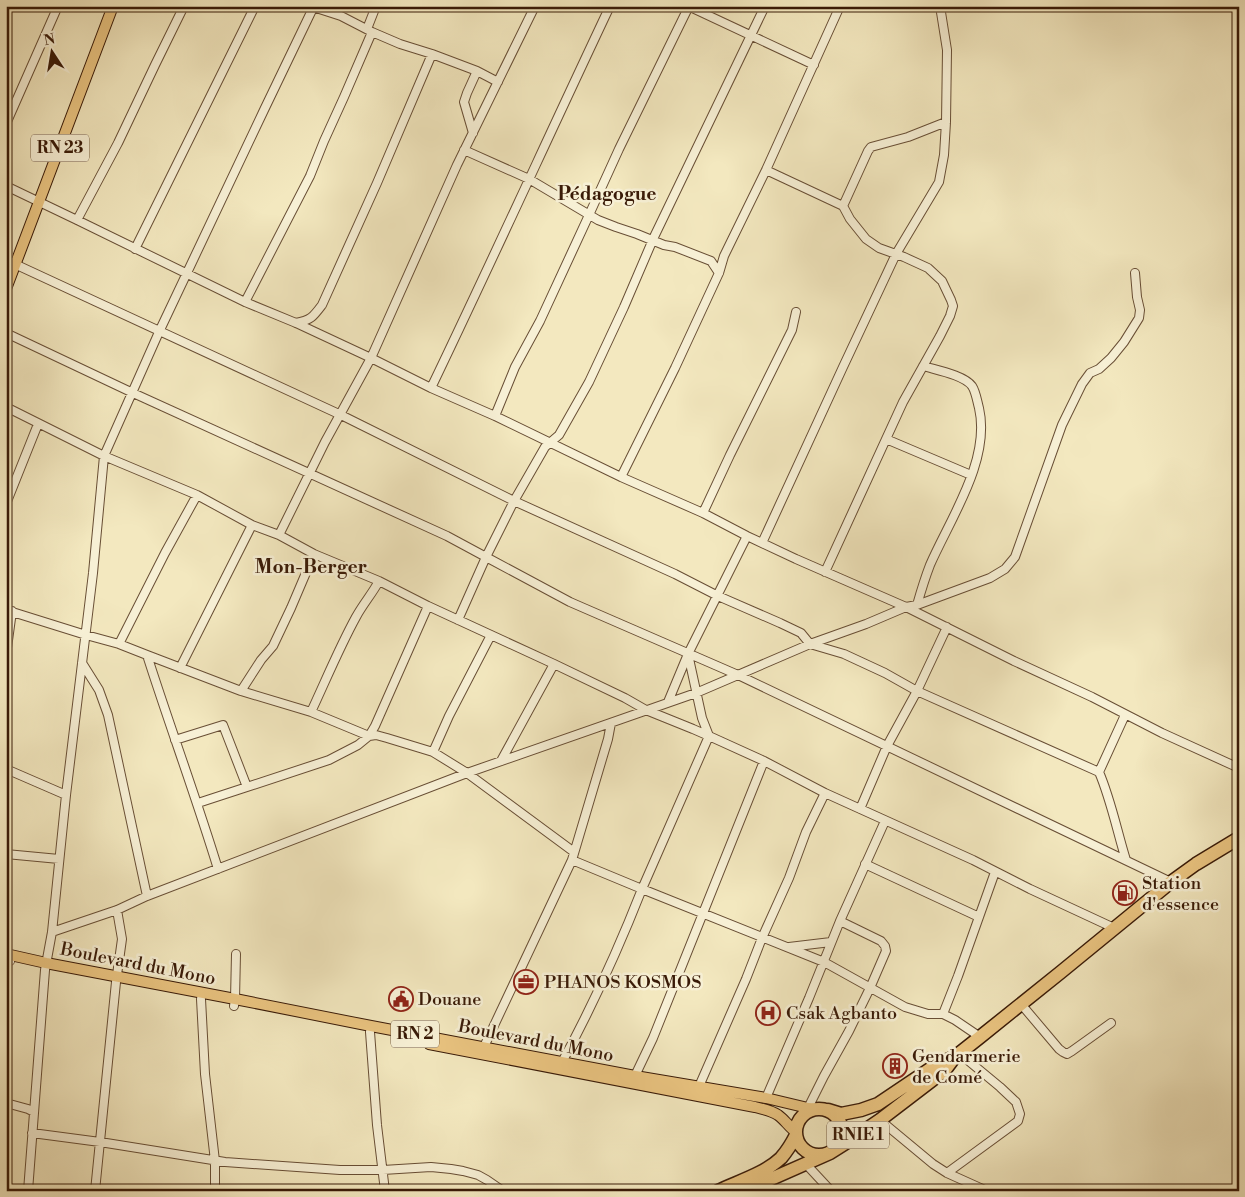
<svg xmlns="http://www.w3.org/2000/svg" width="1245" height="1197" viewBox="0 0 1245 1197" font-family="'Libre Bodoni',serif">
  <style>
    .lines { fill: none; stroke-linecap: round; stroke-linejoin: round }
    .minor-casing { stroke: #684e35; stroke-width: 10 }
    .major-casing { stroke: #391a07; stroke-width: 12 }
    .highway-casing { stroke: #391a07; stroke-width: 15 }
    .minor { stroke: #f7f0d5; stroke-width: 8 }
    .major { stroke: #eac480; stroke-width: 10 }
    .highway { stroke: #eac480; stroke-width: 12 }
    .labels { text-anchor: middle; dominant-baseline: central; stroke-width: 5; stroke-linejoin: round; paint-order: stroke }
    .shield { fill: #f7f0d5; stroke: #725a45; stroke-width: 1 }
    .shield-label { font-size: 16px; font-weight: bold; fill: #391a07 }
    .poi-label { font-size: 18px; fill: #391a07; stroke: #f7f0d5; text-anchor: start }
    .street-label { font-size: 18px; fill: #391a07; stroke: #f7f0d5 }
    .neighbourhood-label { font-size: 19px; font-weight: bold; fill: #391a07; stroke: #f7f0d5 }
  </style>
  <rect width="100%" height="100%" fill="#f3e8bf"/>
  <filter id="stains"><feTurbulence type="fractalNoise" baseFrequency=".004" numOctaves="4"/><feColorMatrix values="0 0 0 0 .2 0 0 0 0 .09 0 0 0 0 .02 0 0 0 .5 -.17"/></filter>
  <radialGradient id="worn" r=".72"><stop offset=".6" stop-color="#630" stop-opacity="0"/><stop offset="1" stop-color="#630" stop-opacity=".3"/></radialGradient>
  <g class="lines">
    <defs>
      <path id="minor" d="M310 6 341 16 372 32 400 44 432 54 477 71 467 93 464 102 473 133
        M688 6 814 65
        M367 29 376 6
        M477 71 498 82
        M6 124 58 6
        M464 150 529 179 598 220 616 227 637 234 664 245 675 247 711 261 719 273
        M766 170 843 206 850 219 866 239 879 248 904 257 928 268 942 281 951 300 953 306 950 316 940 336 903 402 825 572
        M6 186 77 220 245 302 296 323 371 358 431 388 495 416 621 477 703 513 747 536 796 559 906 607 1014 661 1092 697 1162 733 1239 768
        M843 206 868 151 871 147 908 137 946 122
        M77 220 118 143 155 65 184 6
        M135 249 255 6
        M6 260 341 415 514 501 675 574 718 596 780 623 801 633 810 644 844 654 885 673 917 691 1099 772C1111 800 1117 831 1126 860
        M245 302 310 176 324 141 344 97 372 32
        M296 323C311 320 313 317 322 305L377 183 432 54
        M6 333 133 393 447 536 486 557 570 602 738 675 1171 882
        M431 388C492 261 550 133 610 6
        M6 407 104 456 197 495 252 525 279 535 314 554 379 581 428 606 554 664 625 698 646 710 693 729 709 736
        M495 416 515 367 540 321 589 215 619 149 689 6
        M886 439 971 475
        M621 477 675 368 719 273 724 256 766 170 840 6
        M6 504 38 424
        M703 513 730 455 792 330 796 312
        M279 535 325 442 371 358 457 165 535 6
        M762 543 843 367 896 254 939 182 944 155 946 122 947 50 940 6
        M917 605C921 591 925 578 930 565 950 519 991 460 979 408 977 401 976 392 972 386 964 375 936 370 923 366
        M6 610 86 635 119 644 147 655 241 691 311 712 369 736 376 735 387 738 433 752 467 773 574 852
        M458 620 486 557 514 501 545 447 559 435 589 382 624 307 654 237 765 6
        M119 644 165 553 197 495
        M688 654 702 718 709 736
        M6 655 12 611
        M147 655C170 727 196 797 218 869
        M82 663 99 690 108 715 147 896
        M180 668 252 525
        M241 691 261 660 273 646 291 608 314 554
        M668 702 688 654 747 536
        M311 712C326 680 339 648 356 617 363 604 372 594 379 581
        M175 740 223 725 247 787 198 803
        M433 752 449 716 491 635
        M501 761 554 664
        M6 769 66 795
        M1099 772 1125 715
        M247 787 329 760 358 745 369 736 375 726 428 606
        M860 809 887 746 917 691 947 627
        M6 854 59 859
        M865 864 979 917
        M52 932 117 910 147 896 467 773 696 693 810 644 866 624 906 607 917 605 990 578 1005 569 1015 557 1062 425 1082 384 1090 373 1099 369 1111 358 1124 342 1139 318 1140 310 1137 297 1135 273
        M789 947 831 942
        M6 962 10 961
        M201 999 205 1074 215 1161V1191
        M1021 1004 1059 1049 1063 1052 1067 1054 1072 1051 1111 1023
        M234 1006 235 999 236 954
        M943 1014 958 976 995 872
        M370 1032 377 1125 385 1191
        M980 1037 955 1020 943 1014H928L905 1007 824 962 642 889 709 736 764 761 825 793 973 860 1030 889 1114 928
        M482 1051 572 860 608 739 611 723
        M560 1066C591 1009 618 950 642 889L572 860
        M633 1080 653 1038 764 761
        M697 1091 746 979 762 938 789 878 806 832 825 793
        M766 1098 809 998 840 921 885 821
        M6 1103 28 1109 34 1112
        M808 1108 824 1076 849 1031 870 988 886 951 885 946 881 941 840 921
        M880 1120 933 1164 947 1173 987 1191
        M32 1133 100 1142 225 1162 340 1170H383L431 1167 451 1169 463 1171 478 1175 487 1180 503 1191
        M805 1163 831 1191
        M947 1173 1018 1121 1020 1114 1016 1102 1000 1087 959 1053
        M28 1191 45 970 52 932 66 795 93 573 104 456 159 332 264 110 313 8
        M95 1191 116 982 122 939 117 910"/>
      <path id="major" d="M6 289 113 6
        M6 954 46 963 235 999 371 1026 635 1076 766 1098 808 1108 824 1109
        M429 1044 755 1107C763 1109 772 1111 778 1115 785 1120 789 1127 796 1132"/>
      <path id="highway" d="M796 1132a23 23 0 1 1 46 0a23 23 0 1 1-46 0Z
        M828 1110 841 1114 861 1110 878 1104 936 1065 956 1056 980 1037 1061 972 1171 882 1196 864 1239 838
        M718 1191C739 1181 764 1174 781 1158 787 1151 792 1143 796 1135
        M744 1191 830 1153 849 1141 880 1120 931 1081 945 1070 954 1058"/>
    </defs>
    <use href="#minor" class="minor-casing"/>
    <use href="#major" class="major-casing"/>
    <use href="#highway" class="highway-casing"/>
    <use href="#minor" class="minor"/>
    <use href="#major" class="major"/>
    <use href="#highway" class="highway"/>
  </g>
  <defs>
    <symbol id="fuel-ring" viewBox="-11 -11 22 22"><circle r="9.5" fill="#f7f0d5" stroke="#8f2418" stroke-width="1.5"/><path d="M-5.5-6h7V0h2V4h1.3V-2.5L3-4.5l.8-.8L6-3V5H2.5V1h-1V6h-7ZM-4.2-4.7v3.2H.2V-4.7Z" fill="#8f2418"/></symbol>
    <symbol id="office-ring" viewBox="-11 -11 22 22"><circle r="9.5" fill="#f7f0d5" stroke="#8f2418" stroke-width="1.5"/><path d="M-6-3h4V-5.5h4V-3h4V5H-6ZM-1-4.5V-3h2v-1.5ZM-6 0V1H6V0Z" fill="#8f2418"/></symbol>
    <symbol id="civic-ring" viewBox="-11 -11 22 22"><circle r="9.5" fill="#f7f0d5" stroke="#8f2418" stroke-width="1.5"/><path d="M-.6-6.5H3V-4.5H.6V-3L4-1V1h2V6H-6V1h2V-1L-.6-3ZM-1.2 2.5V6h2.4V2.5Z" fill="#8f2418"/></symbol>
    <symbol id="hospital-ring" viewBox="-11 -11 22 22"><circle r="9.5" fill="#f7f0d5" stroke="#8f2418" stroke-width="1.5"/><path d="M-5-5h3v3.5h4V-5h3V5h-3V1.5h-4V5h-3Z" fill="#8f2418"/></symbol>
    <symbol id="building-ring" viewBox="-11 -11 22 22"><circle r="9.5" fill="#f7f0d5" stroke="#8f2418" stroke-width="1.5"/><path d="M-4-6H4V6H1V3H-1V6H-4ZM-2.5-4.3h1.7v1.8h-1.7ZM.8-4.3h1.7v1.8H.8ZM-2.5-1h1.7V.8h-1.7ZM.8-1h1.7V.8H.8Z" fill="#8f2418"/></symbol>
  </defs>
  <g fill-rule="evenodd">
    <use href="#fuel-ring" x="1111" y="879" width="28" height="28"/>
    <use href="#office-ring" x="512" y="968" width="28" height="28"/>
    <use href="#civic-ring" x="387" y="985" width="28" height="28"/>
    <use href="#hospital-ring" x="754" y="999" width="28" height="28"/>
    <use href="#building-ring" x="881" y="1052" width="28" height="28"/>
  </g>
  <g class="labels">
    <g class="shield">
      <rect x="31" y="134.5" width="58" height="27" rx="4"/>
      <rect x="391" y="1020.5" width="48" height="27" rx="4"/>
      <rect x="827" y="1121.5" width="62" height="27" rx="4"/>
    </g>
    <g class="shield-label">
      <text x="60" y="148">RN 23</text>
      <text x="415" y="1034">RN 2</text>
      <text x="858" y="1135">RNIE 1</text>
    </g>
    <g class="poi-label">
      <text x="1142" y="883">Station<tspan x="1142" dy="21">d'essence</tspan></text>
      <text x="544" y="982">PHANOS KOSMOS</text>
      <text x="418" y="999">Douane</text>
      <text x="786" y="1013">Csak Agbanto</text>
      <text x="912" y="1056">Gendarmerie<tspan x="912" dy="21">de Comé</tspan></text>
    </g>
    <g class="street-label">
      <text transform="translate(138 964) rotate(11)">Boulevard du Mono</text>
      <text transform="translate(536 1041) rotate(11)">Boulevard du Mono</text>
    </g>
    <g class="neighbourhood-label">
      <text x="607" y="194">Pédagogue</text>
      <text x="311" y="567">Mon-Berger</text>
    </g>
  </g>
  <rect width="1245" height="1197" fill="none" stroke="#f3e8bf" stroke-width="25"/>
  <rect x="8" y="8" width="1230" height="1182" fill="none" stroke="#391a07" stroke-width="2.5"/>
  <rect x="12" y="12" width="1220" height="1172" fill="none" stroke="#391a07"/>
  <g transform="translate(52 52) rotate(348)" stroke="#f7f0d5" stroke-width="4" paint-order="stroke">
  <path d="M0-4L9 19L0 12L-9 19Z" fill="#391a07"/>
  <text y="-8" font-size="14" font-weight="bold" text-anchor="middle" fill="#391a07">N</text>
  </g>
  <rect width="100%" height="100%" filter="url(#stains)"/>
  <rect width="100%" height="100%" fill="url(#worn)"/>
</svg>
